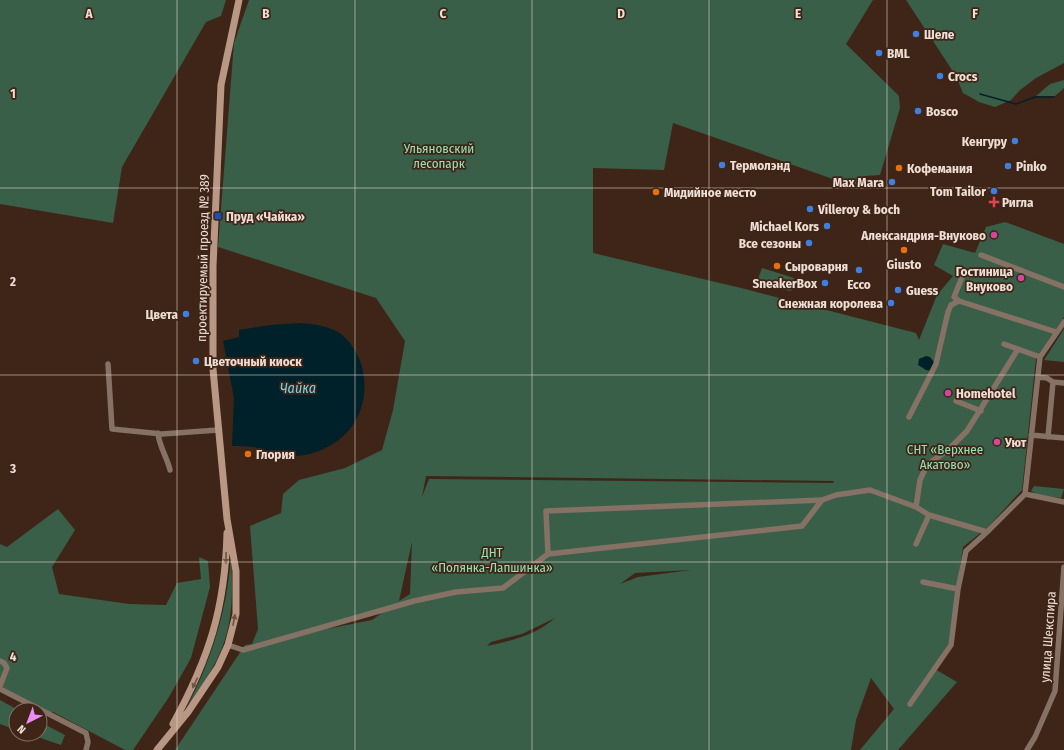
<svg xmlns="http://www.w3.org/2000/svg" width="1064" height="750" viewBox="0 0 1064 750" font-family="'Fira Sans Condensed',sans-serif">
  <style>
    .green { fill: #395f49; fill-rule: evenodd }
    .water { fill: #002129 }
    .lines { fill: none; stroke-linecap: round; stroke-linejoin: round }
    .stream { stroke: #002129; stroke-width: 1.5 }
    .street { stroke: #867165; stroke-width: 5.5 }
    .secondary { stroke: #b89885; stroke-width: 7 }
    .oneway { fill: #6f5343 }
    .grid { fill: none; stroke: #efded5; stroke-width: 1; stroke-opacity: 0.55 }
    .shop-dot { fill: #3f7fe0; stroke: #3e2517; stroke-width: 1.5 }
    .food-dot { fill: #e8710a; stroke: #3e2517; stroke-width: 1.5 }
    .health-dot { fill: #e0444e; stroke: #3e2517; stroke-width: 1.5 }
    .transit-dot { fill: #1a4fb4; stroke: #3e2517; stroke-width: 1.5 }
    .hotel-dot { fill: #d1479c; stroke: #3e2517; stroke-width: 1.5 }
    .labels { text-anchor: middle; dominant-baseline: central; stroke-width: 3.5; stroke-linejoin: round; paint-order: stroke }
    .poi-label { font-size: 13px; font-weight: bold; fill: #efded5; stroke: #3e2517; text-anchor: start }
    .park-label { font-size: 13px; fill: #95e2b5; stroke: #3e2517 }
    .street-label { font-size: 13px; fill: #efded5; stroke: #3e2517 }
    .water-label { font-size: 14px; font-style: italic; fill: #72d7ef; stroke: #3e2517 }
    .grid-label { font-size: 13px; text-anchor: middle; font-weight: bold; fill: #efded5; stroke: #3e2517; stroke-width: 3.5; stroke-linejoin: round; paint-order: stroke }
  </style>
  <rect width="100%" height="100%" fill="#3e2517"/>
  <path class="green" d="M0 0H226L221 16 206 22 122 167 113 223 0 204Z
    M249 0H873L846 44 899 96 900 108 880 175 865 176 853 186 673 123 664 170 593 168V253L741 288 916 333 919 340 937 295 953 276 934 265 943 244 975 253 986 227 1005 222 1064 244V317L1036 358 1022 490 988 527 963 547 949 643 933 668 957 682 898 750H860L894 709 871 678 856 720 851 750H175L245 645 252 644 258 629 250 526 281 513 283 494 299 480 345 468 382 450 393 410 405 341 376 298 218 247 234 43ZM426 476 834 481 833 483 429 479 422 497ZM412 542 410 594 399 601ZM691 570 638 577 620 584 635 573ZM393 605 372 620 306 633ZM555 618C536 635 511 641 487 646L491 642 522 634Z
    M906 0H1064V63L1036 78 1020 90 1011 100 995 107 979 102 963 93 956 76Z
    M1064 80V88L1055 96H1036L1050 84Z
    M762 268 794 278 791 291 756 285Z
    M1064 329V362L1044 360Z
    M1034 486 1064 489 1061 498 1038 495 1031 491Z
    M58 509 75 530 52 567 59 594 129 604 166 605 177 583 201 579 199 557 208 561 210 587 191 658 169 697 133 750H125L53 712H50L0 688V544L7 547Z
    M231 557C235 624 228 651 188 705 212 658 227 610 231 557Z
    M0 700 18 710H16V730L0 724Z
    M40 722 65 735 61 745 29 734H40Z"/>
  <path class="water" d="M300 323C315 324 329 326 341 334 351 342 359 355 362 367 372 407 351 443 310 454 302 456 285 457 277 456 270 454 264 450 257 448 250 446 240 446 232 446L234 398 223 341 239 337V330L270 325Z
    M926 356 930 357 934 362 931 371 926 370 918 365 919 359Z"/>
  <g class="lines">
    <path class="stream" d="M980 94 1016 104 1035 97H1054"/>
    <path class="street" d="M981 255 1064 287
      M959 301 954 297 963 275
      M1064 322 1040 357 1025 494 1064 502
      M1004 344 1040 357
      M108 364 112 429 162 434 218 430
      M1038 377 1047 378 1053 382 1048 437
      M1053 382 1064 383
      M956 401 981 411
      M909 417 936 364 948 312 951 305 959 301 1056 332
      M158 433C159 446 167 457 170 470
      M1031 435 1064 438
      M916 507 920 480 927 465 949 449 967 431 1018 349
      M916 544 929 515
      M548 554 546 511 822 500 836 495 870 490 916 507 929 515 987 532
      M923 582 958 589
      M228 645 243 650 414 601 456 592 503 588 548 554 802 526 822 500
      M0 661 4 663 7 668 0 686
      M0 689 86 733 88 742 86 750
      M910 704 951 645 958 589 966 551 987 532 1025 494
      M1027 750 1035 737 1055 691 1064 567"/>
    <path class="secondary" d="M173 724C209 658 225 609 227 533
      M157 750 188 712 218 667 228 645 236 614V571L227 519 213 369V266L221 85 239 0"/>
  </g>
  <defs><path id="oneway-solid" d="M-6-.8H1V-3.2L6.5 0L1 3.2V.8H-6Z"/></defs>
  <g class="oneway">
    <use href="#oneway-solid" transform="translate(226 558) rotate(91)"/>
    <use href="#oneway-solid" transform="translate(234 620) rotate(-79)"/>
    <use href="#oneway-solid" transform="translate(195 683) rotate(116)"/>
  </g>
  <path class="grid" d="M177 0V750M355 0V750M532 0V750M709 0V750M887 0V750M0 188H1064M0 375H1064M0 562H1064"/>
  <g class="shop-dot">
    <circle cx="916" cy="34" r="4"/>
    <circle cx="879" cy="53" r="4"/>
    <circle cx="940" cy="76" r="4"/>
    <circle cx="918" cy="111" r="4"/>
    <circle cx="1015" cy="141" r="4"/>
    <circle cx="722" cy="165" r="4"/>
    <circle cx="1008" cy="166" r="4"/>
    <circle cx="892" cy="182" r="4"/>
    <circle cx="994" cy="191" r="4"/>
    <circle cx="810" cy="209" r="4"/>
    <circle cx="827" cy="226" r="4"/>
    <circle cx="809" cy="243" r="4"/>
    <circle cx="859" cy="270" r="4"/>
    <circle cx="825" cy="283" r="4"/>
    <circle cx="898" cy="290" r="4"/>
    <circle cx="891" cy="303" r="4"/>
    <circle cx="186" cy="314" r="4"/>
    <circle cx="196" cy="361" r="4"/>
  </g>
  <g class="food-dot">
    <circle cx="899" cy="168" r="4"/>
    <circle cx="656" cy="192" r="4"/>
    <circle cx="904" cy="250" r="4"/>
    <circle cx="777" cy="266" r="4"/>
    <circle cx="248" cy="454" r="4"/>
  </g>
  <path class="health-dot" d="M992 196h4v4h4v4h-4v4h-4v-4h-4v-4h4z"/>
  <rect class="transit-dot" x="214" y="212" width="8" height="8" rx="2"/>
  <g class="hotel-dot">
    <circle cx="994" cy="235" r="4"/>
    <circle cx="1021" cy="278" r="4"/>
    <circle cx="948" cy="393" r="4"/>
    <circle cx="997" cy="442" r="4"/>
  </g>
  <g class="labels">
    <g class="poi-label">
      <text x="924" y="34">Шеле</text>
      <text x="887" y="53">BML</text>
      <text x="948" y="76">Crocs</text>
      <text x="926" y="111">Bosco</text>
      <text x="1007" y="141" text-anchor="end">Кенгуру</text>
      <text x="730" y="165">Термолэнд</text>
      <text x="1016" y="166">Pinko</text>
      <text x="907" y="168">Кофемания</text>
      <text x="884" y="182" text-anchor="end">Max Mara</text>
      <text x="986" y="191" text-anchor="end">Tom Tailor</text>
      <text x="664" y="192">Мидийное место</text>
      <text x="1002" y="202">Ригла</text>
      <text x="818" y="209">Villeroy &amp; boch</text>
      <text x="226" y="216">Пруд «Чайка»</text>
      <text x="819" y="226" text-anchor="end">Michael Kors</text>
      <text x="986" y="235" text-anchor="end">Александрия-Внуково</text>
      <text x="801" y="243" text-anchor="end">Все сезоны</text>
      <text x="904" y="264" text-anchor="middle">Giusto</text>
      <text x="785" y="266">Сыроварня</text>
      <text x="1013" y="271" text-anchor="end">Гостиница<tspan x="1013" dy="15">Внуково</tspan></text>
      <text x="817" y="283" text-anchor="end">SneakerBox</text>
      <text x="859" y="284" text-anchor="middle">Ecco</text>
      <text x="906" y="290">Guess</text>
      <text x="883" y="303" text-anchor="end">Снежная королева</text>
      <text x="178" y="314" text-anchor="end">Цвета</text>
      <text x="204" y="361">Цветочный киоск</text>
      <text x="956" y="393">Homehotel</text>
      <text x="1005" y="442">Уют</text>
      <text x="256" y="454">Глория</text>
    </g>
    <g class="park-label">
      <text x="439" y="148">Ульяновский<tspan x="439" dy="15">лесопарк</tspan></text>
      <text x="945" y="449">СНТ «Верхнее<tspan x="945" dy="15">Акатово»</tspan></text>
      <text x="492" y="552">ДНТ<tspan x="492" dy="15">«Полянка-Лапшинка»</tspan></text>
    </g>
    <g class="street-label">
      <text transform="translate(203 258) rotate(-89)">проектируемый проезд № 389</text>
      <text transform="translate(1048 637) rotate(-86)">улица Шекспира</text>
    </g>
    <g class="water-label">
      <text x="298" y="388">Чайка</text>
    </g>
  </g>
  <g class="grid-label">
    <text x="89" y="18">A</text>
    <text x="266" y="18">B</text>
    <text x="443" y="18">C</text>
    <text x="621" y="18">D</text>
    <text x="798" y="18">E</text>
    <text x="975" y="18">F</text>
    <text x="13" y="98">1</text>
    <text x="13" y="286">2</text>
    <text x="13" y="473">3</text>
    <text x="13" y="661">4</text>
  </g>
  <g transform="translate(28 722) rotate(222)"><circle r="19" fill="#3e2517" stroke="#856f63"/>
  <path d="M0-3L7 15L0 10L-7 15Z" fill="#ee8bf8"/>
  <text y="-6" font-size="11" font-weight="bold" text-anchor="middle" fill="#efded5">N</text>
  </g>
</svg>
